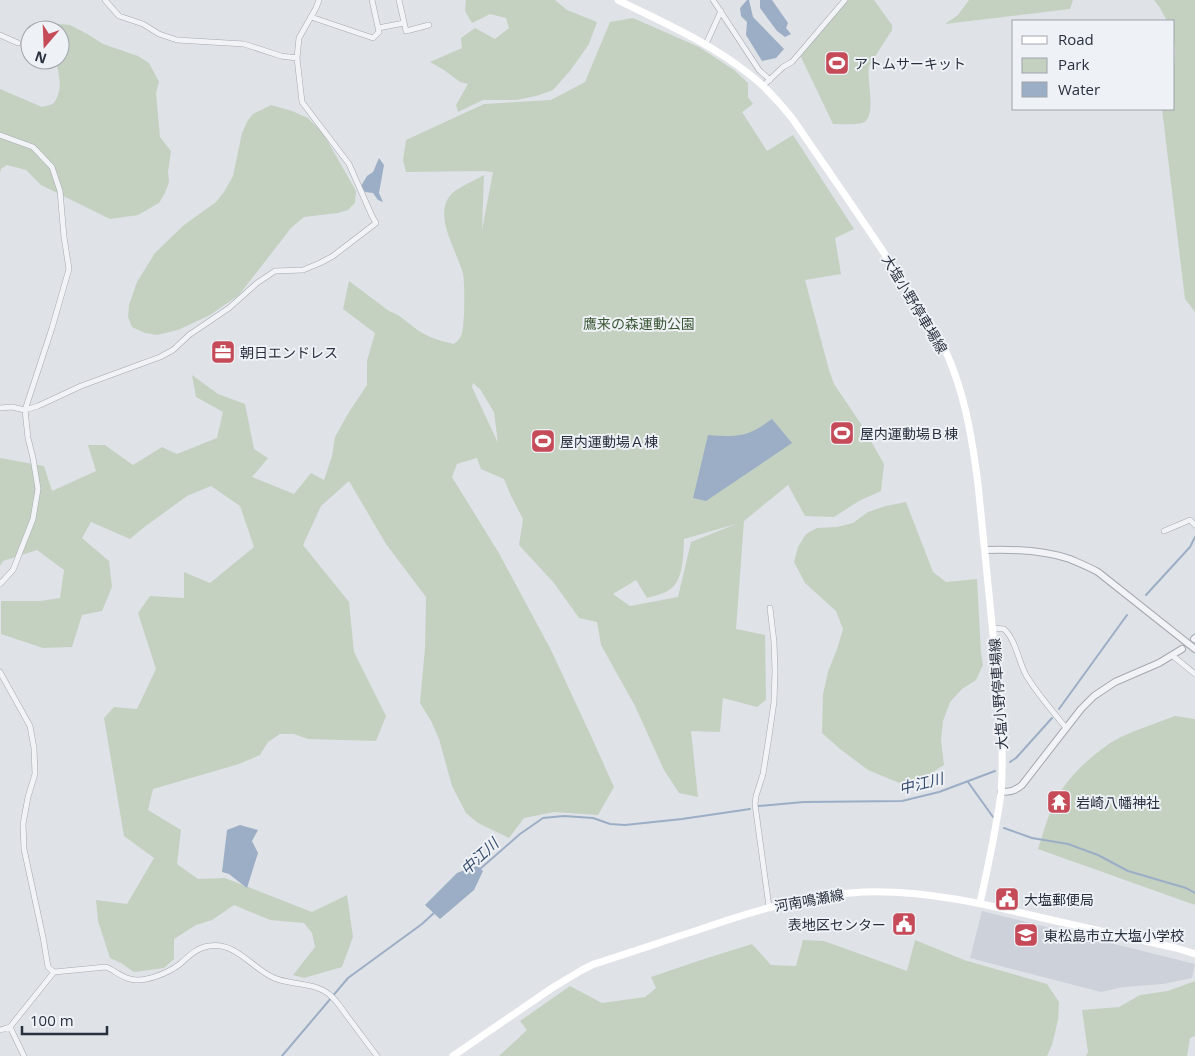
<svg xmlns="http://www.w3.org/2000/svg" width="1195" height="1056" viewBox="0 0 1195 1056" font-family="'Open Sans','Noto Sans JP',sans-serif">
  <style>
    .built { fill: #cdd1d9 }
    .green { fill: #c4d1c1; fill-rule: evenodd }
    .water { fill: #9caec5 }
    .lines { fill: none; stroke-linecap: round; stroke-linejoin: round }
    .stream { stroke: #9caec5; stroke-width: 2 }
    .minor-casing { stroke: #a5a9b1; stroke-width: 6 }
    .tertiary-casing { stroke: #a5a9b1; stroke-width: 8 }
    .minor { stroke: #f2f3f6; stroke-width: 5 }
    .tertiary { stroke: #f2f3f6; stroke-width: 6 }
    .secondary { stroke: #fff; stroke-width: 7 }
    .labels { text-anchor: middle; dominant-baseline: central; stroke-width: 4; stroke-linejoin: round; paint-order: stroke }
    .poi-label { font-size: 14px; fill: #29303e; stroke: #eef1f5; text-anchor: start }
    .street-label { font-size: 14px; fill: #29303e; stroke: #eef1f5 }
    .park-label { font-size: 14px; fill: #3c5837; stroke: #eef1f5 }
    .water-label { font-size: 15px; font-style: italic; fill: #364d6f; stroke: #eef1f5 }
  </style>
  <rect width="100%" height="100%" fill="#dfe2e7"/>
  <path class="built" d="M982 911 1195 964 1192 978 1163 984 1123 987 1101 992 970 958Z"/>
  <path class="green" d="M466 0H555L567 10 597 22 589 44 570 71 553 90 536 96 516 100H483L458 112 456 105 468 84 460 82 444 70 430 62 462 48 461 38 475 28 495 39 509 28 506 18 490 14 472 23 465 11Z
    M848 0H874L892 25V30L869 66C866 79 878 118 862 123 856 125 840 124 833 124L800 55Z
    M969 0H1073L1070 9 945 24 958 15Z
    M1154 0H1195V312L1185 299 1162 109H1174V67L1175 51 1174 42V21H1167L1160 8Z
    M633 18 699 47 734 70 748 83V97L753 104 742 112 767 151 793 135 854 229 835 238 841 274 805 280 829 370 834 384 861 424 884 464 881 491 859 501 834 517 805 516 788 485 744 521 736 629 765 635 766 700 757 707 723 698 720 732 691 731 698 797 679 793 664 770 635 706 601 645 597 622 579 618 554 583 519 545 523 519 511 496 504 479 481 469 477 458 457 464 452 477 500 555 551 650 591 736 614 787 598 815 554 812 524 818 509 838 478 823 466 813 452 786 439 739 431 721 420 703 425 648 426 597 386 544 349 481 321 506 303 545 349 602 354 652 386 716 376 741 308 739 294 734H280L268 742 260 755 239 764 153 789 148 810 181 830 177 864 198 879 225 878 312 912 347 895 353 937 342 967 304 978 293 975 315 947 312 933 304 923 270 920 234 905 212 920 196 925 174 939V959L164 968 134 972 121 963 110 958 98 921 96 900 127 904 154 858 124 836 104 718 114 707 137 709 156 669 138 613 150 596 184 598V572L210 583 254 547 240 506 211 486 187 496 143 528 130 539 91 522 82 538 109 561 112 587 102 611 82 615 72 647 43 648 1 634V601H40L60 598 64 570 37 550 3 561 0 566V458L44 466 52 491 96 471 88 445H105L133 465 162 447 177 454 217 438 223 412 196 397 192 375 218 394 245 404 254 449 268 458 252 477 294 494 311 473 324 480 332 456 335 437 349 412 367 385V361L375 333 343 309 349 281 389 311C401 315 409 324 419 331 430 338 441 341 454 344 456 342 460 339 461 336 465 329 465 282 463 274 458 253 434 218 449 197 455 188 474 181 484 175L482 230 493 172 483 171 406 172 403 160 406 140 484 104 551 100 585 82 610 22ZM473 383 480 389 494 412 498 443 472 387ZM736 524 691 542 678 597 630 606 613 594 636 580 647 598C654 596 663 594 669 590 684 581 683 555 684 539Z
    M59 24 70 25 89 35 103 44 138 56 149 63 159 82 156 93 160 137 171 151 168 172 169 182 165 193 159 203 138 215 110 219 41 185 26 170 7 165 1 169 0 173V89L42 107 53 104C64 89 59 77 56 60H60V30H52L53 25Z
    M271 105 292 111 308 118 323 133 356 191 355 203 348 210 338 213 304 217 291 228 239 295 210 315 178 330 157 335 145 333 132 327 128 317 129 305 137 282 155 253 184 225 216 202 224 192 233 176 242 133 248 120 253 114Z
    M906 502 933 572 946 582 977 579 981 653 983 665 976 680 962 689 950 702 943 721 941 740 944 765 909 787 868 770 840 749 822 733 823 694 828 672 837 649 843 629 836 611 805 583 794 562 798 547 806 534 817 528 837 527 853 523 868 512 886 506Z
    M1175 716 1195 719V905L1038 849C1045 828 1050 806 1063 788 1074 771 1102 746 1121 737 1138 729 1157 723 1175 716Z
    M803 940 824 941 907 971 915 940 964 960 1047 984 1059 1002 1058 1020 1052 1045 1047 1056H499L527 1030 520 1021 570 986 602 1003 645 997 656 988 651 977 704 959 752 944 771 965 796 966Z
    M1195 981V1036L1190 1038 1187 1056H1086L1088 1052 1082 1010 1119 1007 1140 995 1168 991Z"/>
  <path class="water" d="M747 0H749L753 17 784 49 776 58 762 61 746 35 747 22 741 16 740 8Z
    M760 0H772L788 23 786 28 791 34 785 37 777 31 760 8Z
    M379 158 384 165 379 193 383 202 378 200 373 193 365 192 361 186 367 176 373 172Z
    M772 419 792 443 706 501 693 498 708 435C724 436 740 438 755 430 761 427 766 423 772 419Z
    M240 825 258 830 252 841 258 853 247 888 229 874 222 872 227 830Z
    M477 865 483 871 474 890 440 919 425 905 457 873Z"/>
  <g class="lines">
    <path class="stream" d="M1146 595 1190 547 1195 537
      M1059 709 1127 615
      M1010 762 1016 758 1052 718
      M968 782 993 817
      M758 806 804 802 902 801 939 792 995 771
      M1004 828 1032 838 1068 844 1098 855 1128 871 1186 888 1195 893
      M480 869 520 834 543 818 564 816 593 818 610 824 625 825 682 819 750 809
      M282 1056 348 978 422 924 435 912"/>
    <defs>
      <path id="minor" d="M105 0 119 16 143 24 159 34 177 40 244 44 281 56 297 58
        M399 0 406 31 429 25
        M713 0 759 70 770 80
        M311 17 373 38 379 32 372 0
        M378 28 404 23
        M0 35 18 43
        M706 44 721 11
        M763 86 783 67 792 62 845 0
        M0 135 33 147 52 167 60 191 64 237 69 269 52 328 25 410 28 438 33 458 38 489 33 519 13 570 0 584
        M0 408 12 407 25 410 38 406 81 386 160 357 173 350 189 335 229 308 257 283 275 271 303 270 320 263 333 256 376 223 372 216 349 164 302 102 297 58 299 38 316 8 319 0
        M1164 531 1190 520 1195 525
        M993 628 1004 629C1016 640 1018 660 1026 675 1037 694 1053 711 1066 728
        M1173 656 1195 674
        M0 672 30 726 34 748 35 774 28 797 23 824 24 849 43 937 48 967 54 972 106 967C114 970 121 977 130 979 145 983 168 973 180 964 189 956 196 948 209 946 236 942 251 967 272 977 290 986 314 981 330 995 337 1001 342 1009 347 1016 357 1029 367 1043 377 1056
        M769 907 755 804 756 796 763 774 768 743 774 702 775 671 774 642 770 608
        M0 1030 10 1027
        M24 1056 10 1027 54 972"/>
      <path id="tertiary" d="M985 550C1012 549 1043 550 1070 559 1079 563 1089 567 1098 572L1195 649
        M1194 639 1195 638
        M1001 792C1010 792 1015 791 1022 785L1081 709 1094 696 1115 682 1159 663 1182 649"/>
    </defs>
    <use href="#minor" class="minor-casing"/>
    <use href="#tertiary" class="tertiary-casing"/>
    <use href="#minor" class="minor"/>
    <use href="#tertiary" class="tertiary"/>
    <path class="secondary" d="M618 0C662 22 709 42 749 74 765 86 779 102 792 118 827 169 862 219 896 271 917 303 940 333 953 369 967 406 973 445 978 484L1002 724C1002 747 1003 770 1001 793 996 830 988 867 980 903
      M453 1056 552 988 582 970 594 964C629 953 664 941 698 930 753 911 805 895 864 892 925 890 985 904 1043 918 1087 928 1132 938 1176 948L1195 954"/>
  </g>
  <defs>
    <symbol id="stadium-square" viewBox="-11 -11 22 22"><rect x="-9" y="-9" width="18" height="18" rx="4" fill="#c54b58" stroke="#eef1f5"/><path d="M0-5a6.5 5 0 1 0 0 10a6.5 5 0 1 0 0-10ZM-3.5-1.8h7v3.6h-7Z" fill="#fff"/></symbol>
    <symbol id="office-square" viewBox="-11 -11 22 22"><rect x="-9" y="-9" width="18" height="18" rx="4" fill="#c54b58" stroke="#eef1f5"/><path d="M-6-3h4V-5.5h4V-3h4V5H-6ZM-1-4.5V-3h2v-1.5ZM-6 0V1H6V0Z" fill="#fff"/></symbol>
    <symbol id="temple-square" viewBox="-11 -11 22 22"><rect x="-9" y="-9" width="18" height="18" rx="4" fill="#c54b58" stroke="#eef1f5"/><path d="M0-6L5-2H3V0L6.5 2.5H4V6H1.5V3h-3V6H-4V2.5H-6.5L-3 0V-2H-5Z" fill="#fff"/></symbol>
    <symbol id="civic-square" viewBox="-11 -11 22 22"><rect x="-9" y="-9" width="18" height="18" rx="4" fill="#c54b58" stroke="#eef1f5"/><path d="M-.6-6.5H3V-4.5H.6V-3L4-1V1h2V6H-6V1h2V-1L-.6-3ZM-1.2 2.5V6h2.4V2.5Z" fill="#fff"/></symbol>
    <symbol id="school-square" viewBox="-11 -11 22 22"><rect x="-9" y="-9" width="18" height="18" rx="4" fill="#c54b58" stroke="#eef1f5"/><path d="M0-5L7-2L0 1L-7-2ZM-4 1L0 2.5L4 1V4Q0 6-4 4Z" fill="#fff"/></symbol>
  </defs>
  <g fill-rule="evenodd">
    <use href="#stadium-square" x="823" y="49" width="28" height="28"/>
    <use href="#office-square" x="209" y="338" width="28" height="28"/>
    <use href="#stadium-square" x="828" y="419" width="28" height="28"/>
    <use href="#stadium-square" x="529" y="427" width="28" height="28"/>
    <use href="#temple-square" x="1045" y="788" width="28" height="28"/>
    <use href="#civic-square" x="993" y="885" width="28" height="28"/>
    <use href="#civic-square" x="890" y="910" width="28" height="28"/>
    <use href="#school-square" x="1012" y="921" width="28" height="28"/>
  </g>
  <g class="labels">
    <g class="poi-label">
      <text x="854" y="63">アトムサーキット</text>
      <text x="240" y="352">朝日エンドレス</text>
      <text x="860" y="433">屋内運動場Ｂ棟</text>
      <text x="560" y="441">屋内運動場Ａ棟</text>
      <text x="1076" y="802">岩崎八幡神社</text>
      <text x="1024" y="899">大塩郵便局</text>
      <text x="886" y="924" text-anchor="end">表地区センター</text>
      <text x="1044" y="935">東松島市立大塩小学校</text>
    </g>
    <g class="street-label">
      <text transform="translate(915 304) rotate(59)">大塩小野停車場線</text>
      <text transform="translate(998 694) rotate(-94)">大塩小野停車場線</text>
      <text transform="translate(809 900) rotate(-10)">河南鳴瀬線</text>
    </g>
    <g class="park-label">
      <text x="639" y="323">鷹来の森運動公園</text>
    </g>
    <g class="water-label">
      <text transform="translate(921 783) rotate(-14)">中江川</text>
      <text transform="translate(479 856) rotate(-43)">中江川</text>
    </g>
  </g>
  <rect x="1012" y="20" width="162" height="90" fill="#eef1f5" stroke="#9fa4ac"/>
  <rect x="1022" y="36" width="25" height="8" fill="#ffffff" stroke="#9fa4ac"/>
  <text x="1058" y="45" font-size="15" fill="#29303e">Road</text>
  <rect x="1022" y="58" width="25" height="15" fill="#c4d1c1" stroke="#9fa4ac"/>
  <text x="1058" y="70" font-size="15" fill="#29303e">Park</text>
  <rect x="1022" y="82" width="25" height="15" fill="#9caec5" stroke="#9fa4ac"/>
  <text x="1058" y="95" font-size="15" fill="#29303e">Water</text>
  <g transform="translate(45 45) rotate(199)"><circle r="24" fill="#eef1f5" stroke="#9fa4ac"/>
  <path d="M0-4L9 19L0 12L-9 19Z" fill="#c54b58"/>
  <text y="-8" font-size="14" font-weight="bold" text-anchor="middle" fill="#29303e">N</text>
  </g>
  <path d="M22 1026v8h85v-8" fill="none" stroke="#29303e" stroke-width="2.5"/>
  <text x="30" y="1026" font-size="15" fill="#29303e" stroke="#eef1f5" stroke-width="4" paint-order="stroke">100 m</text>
</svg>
